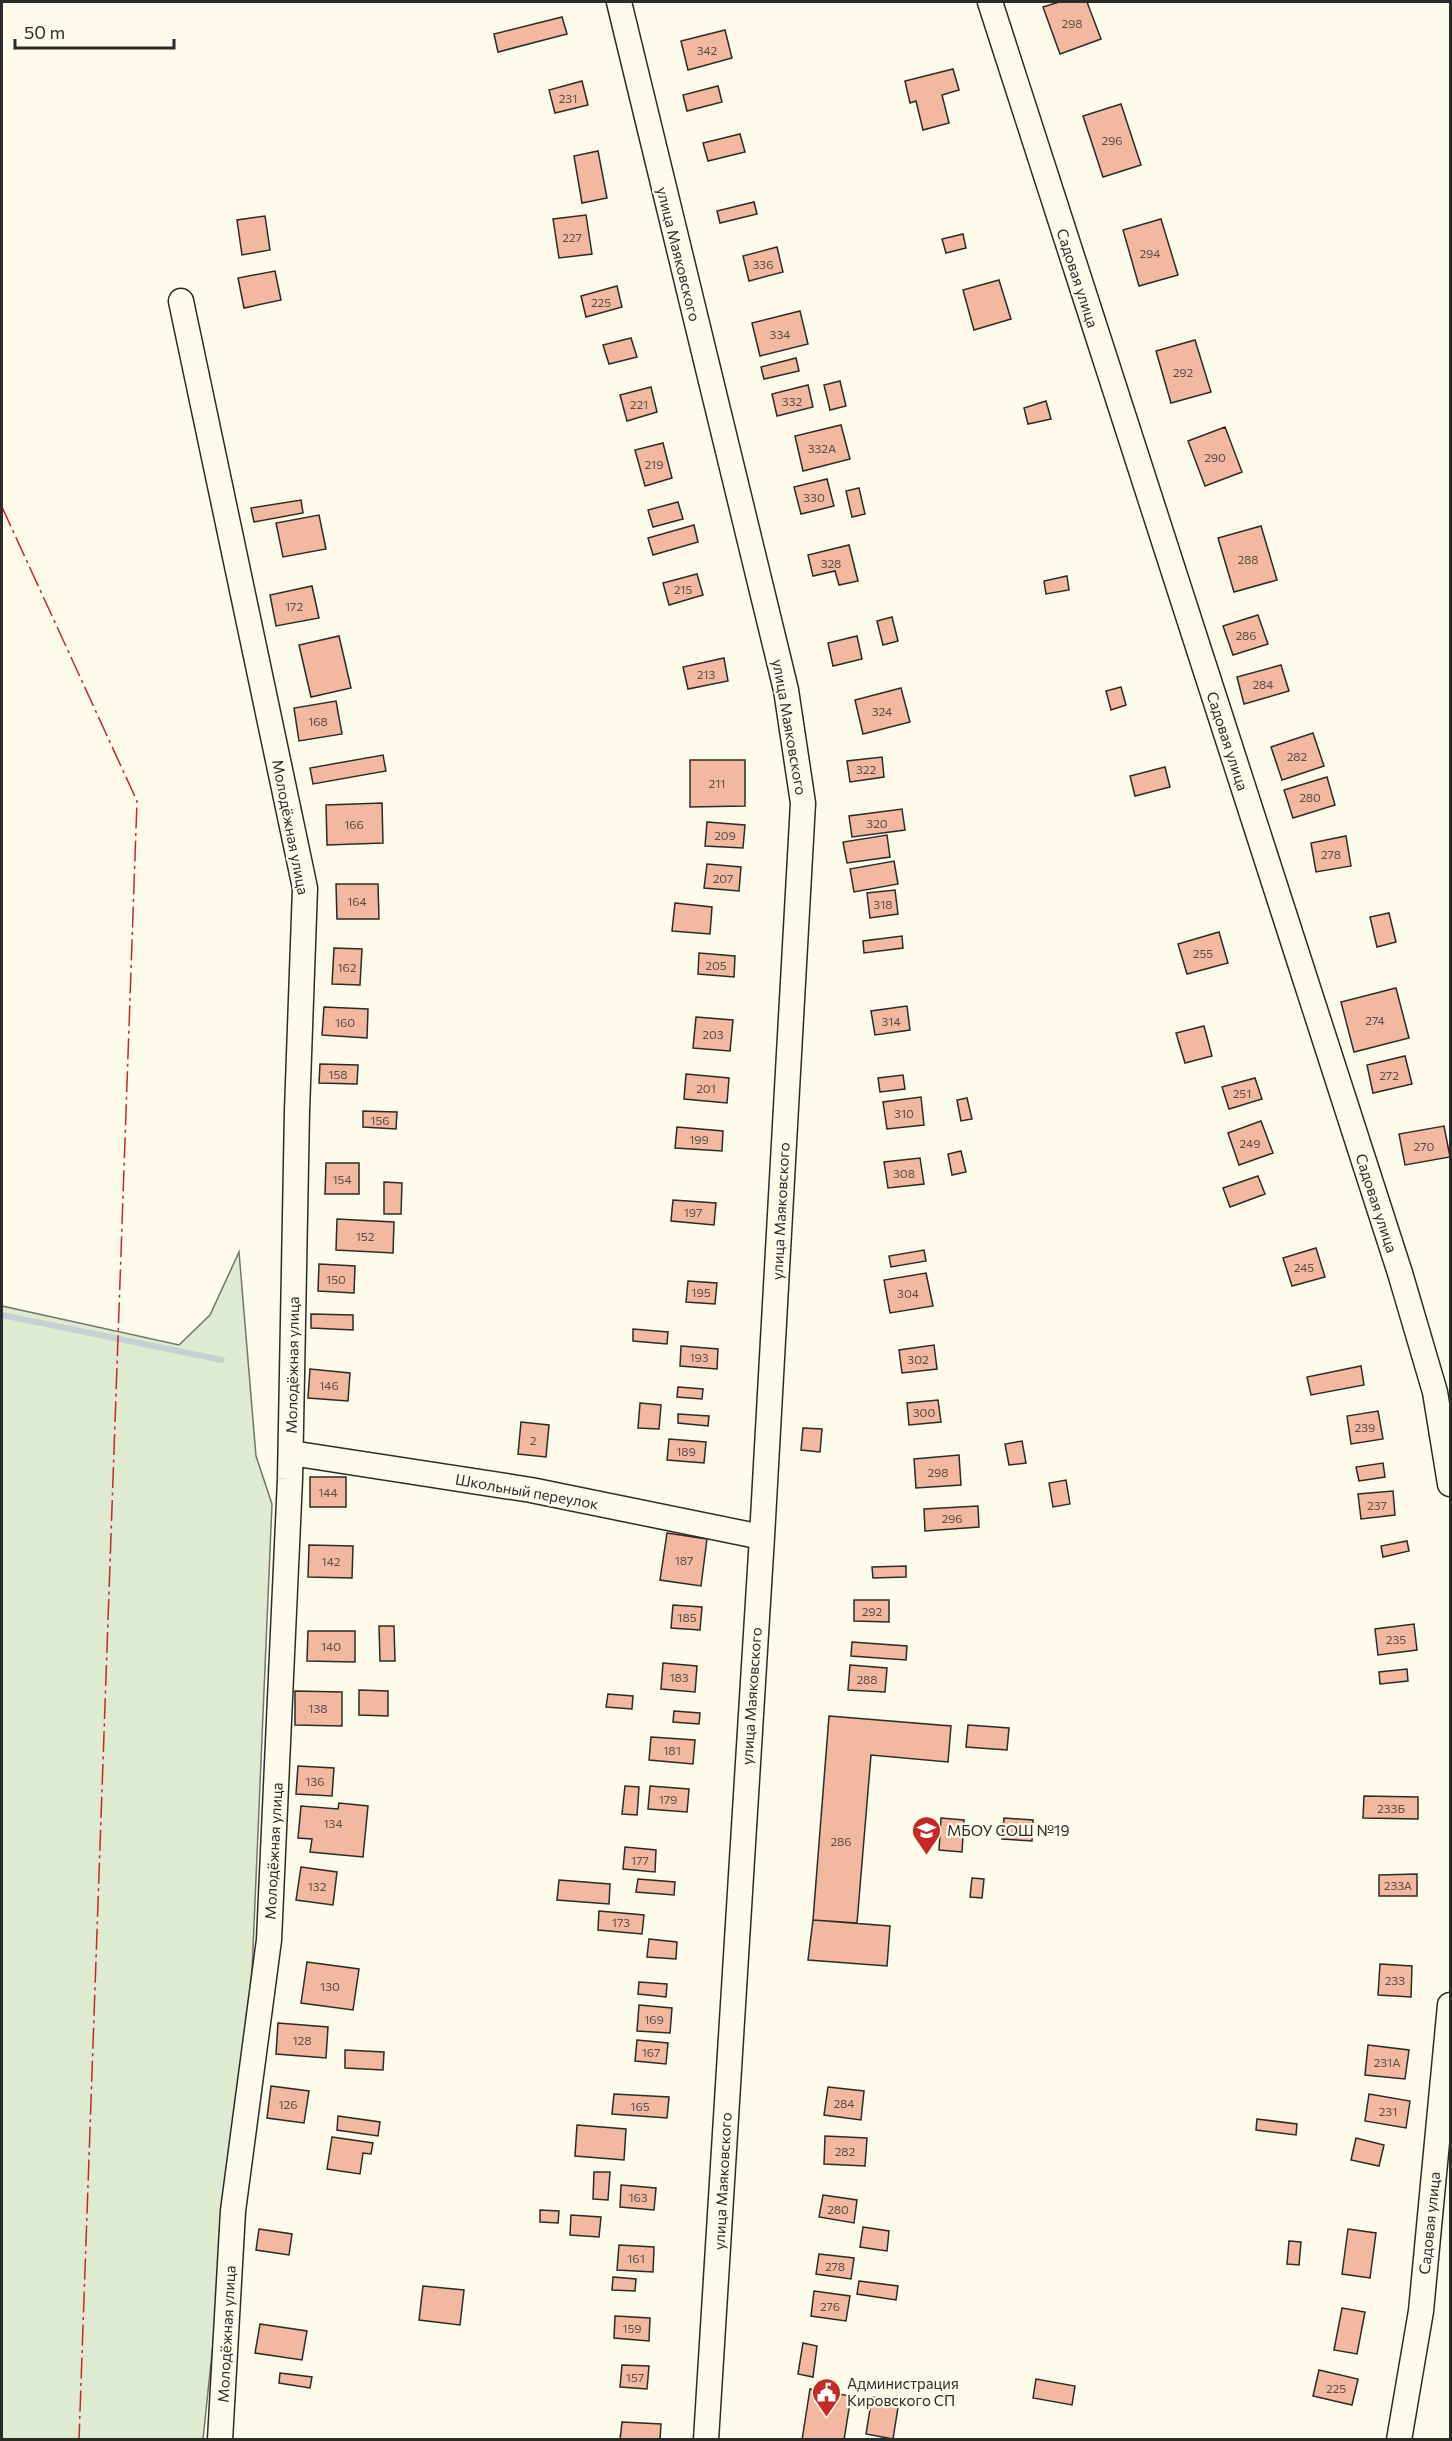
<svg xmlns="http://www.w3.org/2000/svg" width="1452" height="2441" viewBox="0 0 1452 2441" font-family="Commissioner,sans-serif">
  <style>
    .green { fill: #deebd1; stroke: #74746e; stroke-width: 1.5 }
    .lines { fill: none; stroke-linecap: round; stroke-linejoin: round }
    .stream { stroke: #c7d0d0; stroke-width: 6 }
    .building { fill: #f2b8a0; stroke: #2b2b2b; stroke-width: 1.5 }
    .minor-casing { stroke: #2b2b2b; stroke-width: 27 }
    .minor { stroke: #fdfbea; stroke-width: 24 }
    .power { stroke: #c62828; stroke-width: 1.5; stroke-dasharray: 21 4.5 3 4.5; stroke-linecap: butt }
    .labels { text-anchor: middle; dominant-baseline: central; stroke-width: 4.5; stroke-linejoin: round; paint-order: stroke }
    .number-label { font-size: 12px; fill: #5d4e48 }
    .street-label { font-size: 15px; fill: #2b2b2b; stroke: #fdfbea }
    .poi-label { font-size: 15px; fill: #2b2b2b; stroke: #fdfbea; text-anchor: start }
  </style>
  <rect width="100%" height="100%" fill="#fdfbea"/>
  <path class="green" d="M239 1252 256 1456 272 1504 252 1972 203 2439 2 2440V1306L179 1345 210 1315Z"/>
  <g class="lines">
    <path class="stream" d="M2 1315 222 1360"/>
  </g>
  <path class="building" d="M1059 2H1087L1101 39 1060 54 1043 7Z
    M562 17 567 34 498 52 494 34Z
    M725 30 732 58 688 70 681 41Z
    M953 69 959 90 942 95 949 123 923 130 916 101 910 103 905 81Z
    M582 81 588 105 555 113 549 90Z
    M718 86 722 102 687 111 683 95Z
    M1121 104 1141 165 1103 177 1083 116Z
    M740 134 745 152 708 161 703 143Z
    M598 151 607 198 582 203 574 156Z
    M754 202 757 214 720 223 717 211Z
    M586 215 592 254 559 258 553 219Z
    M265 216 270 250 242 255 237 220Z
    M1161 219 1178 275 1139 286 1123 230Z
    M963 234 966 248 946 253 942 239Z
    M777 247 783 272 749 281 743 256Z
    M275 271 281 300 244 308 238 278Z
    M999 280 1011 319 974 330 963 290Z
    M617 286 622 307 586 317 581 296Z
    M800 311 808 344 760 356 752 323Z
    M631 338 637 357 609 364 603 345Z
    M1195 340 1211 392 1171 403 1156 351Z
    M796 358 799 371 764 379 761 367Z
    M840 381 846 406 830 410 824 385Z
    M808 385 813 407 777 416 772 394Z
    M651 387 657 412 627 421 620 395Z
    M1046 401 1051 419 1028 424 1024 408Z
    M841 425 850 459 803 471 795 436Z
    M1225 427 1242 472 1205 486 1188 441Z
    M663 443 672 478 645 486 635 450Z
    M827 479 834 506 801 514 794 487Z
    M859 488 865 514 852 517 846 491Z
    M301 500 303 513 254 522 251 508Z
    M678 502 683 519 653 527 648 510Z
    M319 515 326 549 283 557 276 523Z
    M694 525 698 542 653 555 648 538Z
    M1261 526 1277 580 1234 592 1218 538Z
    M849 545 858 581 839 585 835 571 813 576 808 555Z
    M697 574 703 595 669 605 663 583Z
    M1067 576 1069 590 1046 594 1044 581Z
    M312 586 319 618 276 626 270 595Z
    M1258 615 1268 644 1233 655 1223 626Z
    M892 617 898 641 883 645 877 621Z
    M339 636 351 688 311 697 299 645Z
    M857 636 862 659 833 666 828 643Z
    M724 658 728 681 688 689 683 667Z
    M1281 665 1289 691 1244 704 1237 677Z
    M1121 687 1126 705 1111 710 1106 691Z
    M901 688 910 722 863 734 855 700Z
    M336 701 342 734 299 741 294 708Z
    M1313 733 1324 766 1282 780 1271 747Z
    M383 755 386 771 313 784 310 768Z
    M882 757 884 777 850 782 847 761Z
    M690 760H745V806L690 807Z
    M1165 767 1170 787 1135 796 1130 776Z
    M1327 777 1335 805 1293 818 1284 790Z
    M382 803 383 843 327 845 326 805Z
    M902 809 905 830 852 837 849 816Z
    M707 822 745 825 743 848 705 846Z
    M887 835 890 857 847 863 843 842Z
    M1346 836 1351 866 1316 872 1311 843Z
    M894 861 898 884 854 892 850 869Z
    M707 864 741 867 739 891 704 888Z
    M336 884H378L379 919H337Z
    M895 890 898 914 870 918 867 893Z
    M675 903 712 907 710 934 672 931Z
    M1389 913 1396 942 1377 947 1370 917Z
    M1219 932 1228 963 1187 974 1178 944Z
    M902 936 903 948 864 953 863 941Z
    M334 948 362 949 360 985 332 984Z
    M699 953 735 956 734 977 698 974Z
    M1396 988 1409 1038 1354 1052 1341 1002Z
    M907 1006 910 1030 875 1035 871 1011Z
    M324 1007 368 1009 367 1038 322 1035Z
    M696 1017 733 1020 730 1051 693 1048Z
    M1204 1026 1212 1056 1185 1063 1176 1033Z
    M1405 1056 1412 1084 1373 1093 1367 1065Z
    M320 1064 358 1065 357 1084 319 1083Z
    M686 1074 729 1078 727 1103 684 1099Z
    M903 1075 905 1089 880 1092 878 1078Z
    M1255 1078 1262 1099 1229 1109 1222 1087Z
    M921 1097 924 1125 887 1129 883 1102Z
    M967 1098 972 1119 961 1121 957 1100Z
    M363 1111 397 1112 396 1129 363 1127Z
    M1261 1121 1273 1153 1239 1165 1228 1133Z
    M1444 1126 1450 1157 1405 1165 1399 1134Z
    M677 1127 723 1131 722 1151 675 1148Z
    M961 1151 966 1172 952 1175 948 1154Z
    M920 1158 924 1184 888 1188 884 1162Z
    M326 1163H359V1194H325Z
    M1258 1176 1265 1194 1230 1207 1223 1188Z
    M384 1182 402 1183 401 1214H384Z
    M673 1200 716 1203 714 1225 671 1221Z
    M337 1219 394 1222 393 1253 336 1250Z
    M1316 1248 1325 1277 1292 1286 1283 1258Z
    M924 1250 926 1261 891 1267 889 1256Z
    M319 1264 355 1266 354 1293 318 1291Z
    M926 1273 933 1306 890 1313 884 1280Z
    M688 1281 717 1283 715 1304 686 1302Z
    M311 1314 353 1315V1330L311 1328Z
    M633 1329 668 1332 667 1344 633 1341Z
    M934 1345 937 1369 902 1373 899 1350Z
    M681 1346 718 1349 717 1369 680 1366Z
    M1361 1366 1364 1385 1311 1395 1307 1377Z
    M310 1369 350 1373 348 1401 308 1398Z
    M678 1387 703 1389 702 1399 677 1397Z
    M938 1400 941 1422 909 1425 907 1403Z
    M640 1403 661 1405 659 1429 638 1428Z
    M1378 1411 1383 1439 1351 1444 1347 1416Z
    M678 1414 709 1416 708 1426 678 1423Z
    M521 1422 549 1425 546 1457 518 1454Z
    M803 1428 822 1429 820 1452 801 1450Z
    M669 1439 706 1442 704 1463 667 1460Z
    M1022 1441 1026 1463 1009 1465 1005 1444Z
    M959 1455 961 1485 916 1488 914 1459Z
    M1383 1463 1385 1477 1359 1481 1356 1467Z
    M310 1477H346V1507H310Z
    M1066 1480 1070 1504 1053 1507 1049 1483Z
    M1393 1491 1395 1515 1361 1519 1358 1494Z
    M978 1506 979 1527 925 1531 924 1509Z
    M667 1533 707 1539 701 1586 660 1580Z
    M1407 1541 1409 1551 1383 1557 1381 1546Z
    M309 1545 353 1546 352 1578 308 1577Z
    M906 1566V1577L873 1578 872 1567Z
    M854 1600H889V1622L854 1621Z
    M673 1605 702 1607 700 1630 671 1628Z
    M1414 1624 1417 1650 1378 1655 1375 1629Z
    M379 1626H394L395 1661H380Z
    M308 1631H355V1662L307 1661Z
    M852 1642 907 1646 906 1660 851 1656Z
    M663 1663 697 1666 695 1692 661 1689Z
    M850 1665 887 1668 885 1692 848 1690Z
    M1407 1669 1408 1681 1380 1684 1379 1672Z
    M359 1690 388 1691V1716L359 1715Z
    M295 1691 342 1692V1726L295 1725Z
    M608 1694 633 1696 632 1709 606 1707Z
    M674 1711 700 1713 699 1724 673 1722Z
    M829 1716 951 1726 948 1762 871 1755 857 1923 813 1920Z
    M968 1725 1009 1728 1007 1750 966 1747Z
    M651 1737 695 1740 693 1764 649 1760Z
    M298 1766 334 1768 332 1796 296 1794Z
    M625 1786 639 1787 637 1815 622 1814Z
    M650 1786 689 1789 687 1812 648 1809Z
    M1364 1796 1418 1797V1819L1363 1818Z
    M339 1803 368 1806 363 1857 310 1852 312 1839 298 1838 301 1806 338 1809Z
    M941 1818 964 1820 962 1852 939 1850Z
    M1004 1818 1033 1820 1032 1841 1002 1839Z
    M625 1847 656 1850 655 1872 623 1869Z
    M301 1867 337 1872 333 1905 296 1900Z
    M1417 1874V1896H1379V1875Z
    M972 1878 984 1879 982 1898 970 1897Z
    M638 1879 675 1882 674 1895 636 1892Z
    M559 1880 610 1884 609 1904 557 1900Z
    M599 1911 644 1915 642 1934 598 1930Z
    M813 1920 890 1926 887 1966 808 1960Z
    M649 1939 677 1942 676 1959 647 1957Z
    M307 1962 359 1969 353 2010 301 2003Z
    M1380 1964 1412 1966 1411 1997 1378 1995Z
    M639 1982 667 1984 666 1997 638 1994Z
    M639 2005 672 2008 670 2033 637 2031Z
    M278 2023 328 2027 326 2058 276 2054Z
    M637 2040 668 2043 666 2064 635 2061Z
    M1368 2045 1409 2050 1405 2079 1365 2075Z
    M345 2050 384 2052 383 2070 345 2068Z
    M271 2086 309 2091 304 2123 267 2118Z
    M828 2087 864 2091 861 2120 824 2115Z
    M614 2094 669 2097 667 2118 612 2114Z
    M1369 2094 1410 2101 1406 2128 1365 2121Z
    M338 2116 380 2122 378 2136 337 2130Z
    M1257 2119 1297 2124 1296 2135 1256 2130Z
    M577 2125 626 2129 624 2160 575 2156Z
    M825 2136 867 2138 865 2166 824 2164Z
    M332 2137 373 2143 371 2154 363 2153 360 2174 327 2169Z
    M1356 2138 1384 2145 1379 2166 1351 2160Z
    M594 2172H610L608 2200 593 2199Z
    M621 2185 656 2188 654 2210 620 2207Z
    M823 2195 857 2200 854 2223 819 2217Z
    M540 2210 559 2211 558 2223 540 2222Z
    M571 2215 601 2217 599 2237 570 2235Z
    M863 2227 889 2231 887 2251 860 2247Z
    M259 2229 292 2234 289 2255 256 2250Z
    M1348 2229 1376 2233 1370 2278 1342 2274Z
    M1289 2241 1301 2242 1299 2265 1287 2264Z
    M619 2245 654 2247 653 2272 617 2270Z
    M819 2254 854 2258 851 2279 816 2274Z
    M613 2277 636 2279 635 2291 612 2290Z
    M859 2281 898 2286 896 2300 857 2294Z
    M423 2286 464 2290 460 2325 419 2320Z
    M814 2291 850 2296 846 2321 811 2316Z
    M1342 2308 1365 2312 1357 2354 1334 2350Z
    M615 2316 650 2318 649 2341 614 2338Z
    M260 2324 307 2331 302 2360 255 2353Z
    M803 2343 817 2346 813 2377 798 2374Z
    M622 2365 649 2366 647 2389 620 2387Z
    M1319 2370 1358 2379 1352 2405 1313 2396Z
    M280 2373 312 2377 310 2388 279 2383Z
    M1036 2379 1075 2386 1072 2405 1033 2398Z
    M810 2389 851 2396 844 2440H802Z
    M872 2397 899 2401 893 2439 866 2434Z
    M622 2422 661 2424 660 2440H620Z"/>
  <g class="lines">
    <defs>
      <path id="minor" d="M619 2 786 690 803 803 762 1537 706 2440
        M990 2 1400 1273 1435 1392 1450 1484
        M181 301 305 888 297 1111 290 1479 269 1940 233 2211 220 2440
        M291 1453 531 1490 762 1537
        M1399 2440 1421 2311 1450 2005"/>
    </defs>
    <use href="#minor" class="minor-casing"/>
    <use href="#minor" class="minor"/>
    <path class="power" d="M2 507 137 801 79 2440"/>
  </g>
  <defs>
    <symbol id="school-pin" viewBox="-11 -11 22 30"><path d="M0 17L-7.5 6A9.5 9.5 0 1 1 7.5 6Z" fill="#c62828" stroke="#fdfbea"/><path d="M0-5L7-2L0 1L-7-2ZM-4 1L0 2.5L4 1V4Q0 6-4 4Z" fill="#fff"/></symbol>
    <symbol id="civic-pin" viewBox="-11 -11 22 30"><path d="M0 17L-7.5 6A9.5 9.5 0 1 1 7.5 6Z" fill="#c62828" stroke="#fdfbea"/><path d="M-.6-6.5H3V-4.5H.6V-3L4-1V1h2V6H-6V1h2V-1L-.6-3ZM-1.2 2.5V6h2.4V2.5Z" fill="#fff"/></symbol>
  </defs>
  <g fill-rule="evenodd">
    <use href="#school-pin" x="910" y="1814" width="33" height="45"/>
    <use href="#civic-pin" x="810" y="2376" width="33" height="45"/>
  </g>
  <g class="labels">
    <g class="number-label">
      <text x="1072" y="23">298</text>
      <text x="707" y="50">342</text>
      <text x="568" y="98">231</text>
      <text x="1112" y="140">296</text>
      <text x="572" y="237">227</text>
      <text x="1150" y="253">294</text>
      <text x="763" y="264">336</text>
      <text x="601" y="302">225</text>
      <text x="780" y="334">334</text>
      <text x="1183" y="372">292</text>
      <text x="792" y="401">332</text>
      <text x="639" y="404">221</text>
      <text x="822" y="448">332А</text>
      <text x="1215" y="457">290</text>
      <text x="654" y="464">219</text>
      <text x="814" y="497">330</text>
      <text x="1248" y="559">288</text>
      <text x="831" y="563">328</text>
      <text x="683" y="589">215</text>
      <text x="294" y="606">172</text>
      <text x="1246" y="635">286</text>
      <text x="706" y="674">213</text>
      <text x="1263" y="684">284</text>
      <text x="882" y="711">324</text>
      <text x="318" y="721">168</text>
      <text x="1297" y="756">282</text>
      <text x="866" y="769">322</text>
      <text x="717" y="783">211</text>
      <text x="1310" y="797">280</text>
      <text x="877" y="823">320</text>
      <text x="354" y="824">166</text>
      <text x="725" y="835">209</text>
      <text x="1331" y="854">278</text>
      <text x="723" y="878">207</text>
      <text x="357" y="901">164</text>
      <text x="883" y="904">318</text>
      <text x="1203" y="953">255</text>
      <text x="716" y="965">205</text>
      <text x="347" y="967">162</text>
      <text x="1375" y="1020">274</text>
      <text x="891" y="1021">314</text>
      <text x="345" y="1022">160</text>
      <text x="713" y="1034">203</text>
      <text x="338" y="1074">158</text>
      <text x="1389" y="1075">272</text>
      <text x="706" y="1088">201</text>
      <text x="1242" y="1093">251</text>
      <text x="904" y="1113">310</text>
      <text x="380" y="1120">156</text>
      <text x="699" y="1139">199</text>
      <text x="1250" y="1143">249</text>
      <text x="1424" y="1146">270</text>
      <text x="904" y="1173">308</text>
      <text x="342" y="1179">154</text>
      <text x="693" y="1212">197</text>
      <text x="365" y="1236">152</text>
      <text x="1304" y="1267">245</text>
      <text x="336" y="1279">150</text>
      <text x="701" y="1292">195</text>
      <text x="908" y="1293">304</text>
      <text x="699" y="1357">193</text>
      <text x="918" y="1359">302</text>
      <text x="329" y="1385">146</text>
      <text x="924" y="1412">300</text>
      <text x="1365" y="1427">239</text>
      <text x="533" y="1440">2</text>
      <text x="686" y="1451">189</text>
      <text x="938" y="1472">298</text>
      <text x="328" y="1492">144</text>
      <text x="1377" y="1505">237</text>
      <text x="952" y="1518">296</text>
      <text x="684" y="1560">187</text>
      <text x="331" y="1561">142</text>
      <text x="872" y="1611">292</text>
      <text x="687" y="1617">185</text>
      <text x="1396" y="1639">235</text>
      <text x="331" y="1646">140</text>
      <text x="679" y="1677">183</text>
      <text x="867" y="1679">288</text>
      <text x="318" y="1708">138</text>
      <text x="672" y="1750">181</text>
      <text x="315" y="1781">136</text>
      <text x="668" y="1799">179</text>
      <text x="1391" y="1808">233Б</text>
      <text x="333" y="1823">134</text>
      <text x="841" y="1841">286</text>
      <text x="640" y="1860">177</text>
      <text x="1398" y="1885">233А</text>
      <text x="317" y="1886">132</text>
      <text x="621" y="1922">173</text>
      <text x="1395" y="1980">233</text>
      <text x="330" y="1986">130</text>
      <text x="654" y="2019">169</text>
      <text x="302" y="2040">128</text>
      <text x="651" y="2052">167</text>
      <text x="1387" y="2062">231А</text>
      <text x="844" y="2103">284</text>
      <text x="288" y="2104">126</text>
      <text x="640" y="2106">165</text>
      <text x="1388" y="2111">231</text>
      <text x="845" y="2151">282</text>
      <text x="638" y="2197">163</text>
      <text x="838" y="2209">280</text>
      <text x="636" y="2258">161</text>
      <text x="835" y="2266">278</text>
      <text x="830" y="2306">276</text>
      <text x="632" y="2328">159</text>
      <text x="635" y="2377">157</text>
      <text x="1336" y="2388">225</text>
    </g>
    <g class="street-label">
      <text transform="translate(679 254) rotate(76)">улица Маяковского</text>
      <text transform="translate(1078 278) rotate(72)">Садовая улица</text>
      <text transform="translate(790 727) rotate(80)">улица Маяковского</text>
      <text transform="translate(1228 741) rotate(72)">Садовая улица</text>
      <text transform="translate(291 827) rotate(79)">Молодёжная улица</text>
      <text transform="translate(1377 1203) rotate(72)">Садовая улица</text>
      <text transform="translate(780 1211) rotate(-87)">улица Маяковского</text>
      <text transform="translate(292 1365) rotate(-89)">Молодёжная улица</text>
      <text transform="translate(527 1491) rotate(10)">Школьный переулок</text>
      <text transform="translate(751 1696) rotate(-86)">улица Маяковского</text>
      <text transform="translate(273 1851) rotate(-87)">Молодёжная улица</text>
      <text transform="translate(722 2181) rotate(-87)">улица Маяковского</text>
      <text transform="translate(1429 2223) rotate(-84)">Садовая улица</text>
      <text transform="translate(226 2334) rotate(-87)">Молодёжная улица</text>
    </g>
    <g class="poi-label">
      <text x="947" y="1830">МБОУ СОШ №19</text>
      <text x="847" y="2383">Администрация<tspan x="847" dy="17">Кировского СП</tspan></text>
    </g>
  </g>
  <rect width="1452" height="2441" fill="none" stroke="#2b2b2b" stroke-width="6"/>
  <path d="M15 39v9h159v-9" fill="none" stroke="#2b2b2b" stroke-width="3"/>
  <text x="24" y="39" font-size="18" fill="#2b2b2b" stroke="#fdfbea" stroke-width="4.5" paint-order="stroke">50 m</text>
</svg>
